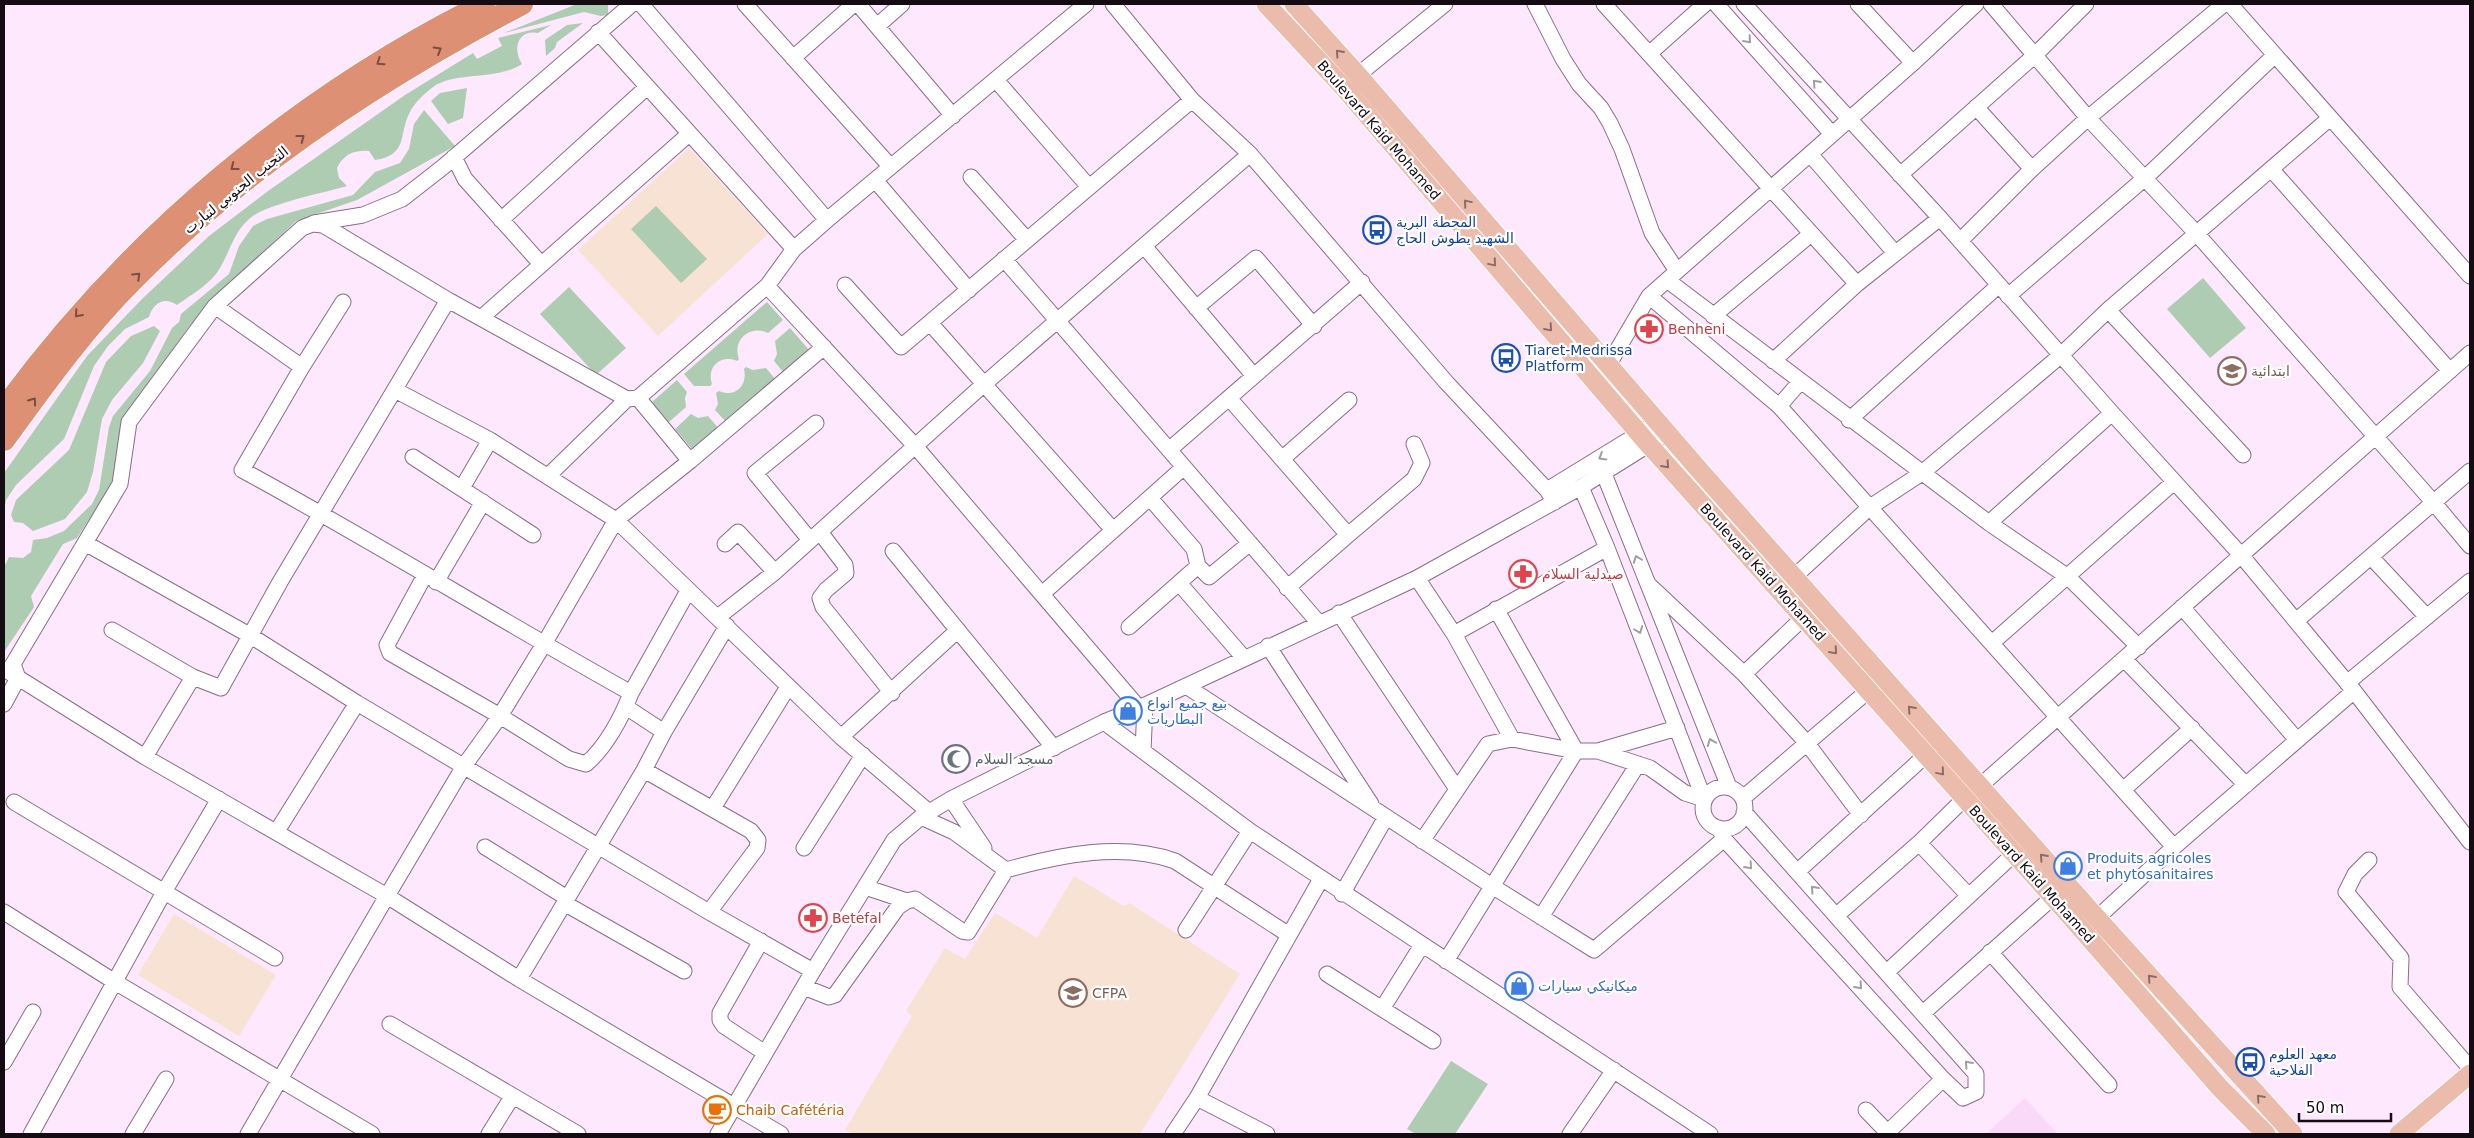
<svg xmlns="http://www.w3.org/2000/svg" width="2474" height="1138" viewBox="0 0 2474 1138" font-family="'DejaVu Sans','Noto Naskh Arabic',sans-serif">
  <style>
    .built { fill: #fad9f8 }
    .education { fill: #f7e2d3 }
    .green { fill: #aeccb2 }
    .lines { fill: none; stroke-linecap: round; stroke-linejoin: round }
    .minor-casing { stroke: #876f86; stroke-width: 17 }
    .major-casing { stroke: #fff; stroke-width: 21 }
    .highway-casing { stroke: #fff; stroke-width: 24 }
    .minor { stroke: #fff; stroke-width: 15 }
    .major { stroke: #ebbcac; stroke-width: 19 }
    .highway { stroke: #de9074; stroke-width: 22 }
    .oneway { stroke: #a19da1 }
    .oneway2 { stroke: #794e44 }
    .oneway3 { stroke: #8a6c67 }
    .labels { text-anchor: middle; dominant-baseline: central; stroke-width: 4.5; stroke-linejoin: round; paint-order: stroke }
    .street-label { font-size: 14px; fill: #140b13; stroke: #fff }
    .transit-label { font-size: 14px; fill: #164399; stroke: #fff; text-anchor: start }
    .health-label { font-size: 14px; fill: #be3a42; stroke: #fff; text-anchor: start }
    .education-label { font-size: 14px; fill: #785e54; stroke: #fff; text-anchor: start }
    .shop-label { font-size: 14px; fill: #366cbe; stroke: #fff; text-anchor: start }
    .worship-label { font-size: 14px; fill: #5b616d; stroke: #fff; text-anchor: start }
    .food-label { font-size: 14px; fill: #c56008; stroke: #fff; text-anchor: start }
  </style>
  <rect width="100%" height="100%" fill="#fee8fd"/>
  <path class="built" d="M2025 1098 2058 1134H1986Z"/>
  <path class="education" d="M689 148 768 234 658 336 578 250Z
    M1074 876 1124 906 1129 903 1240 974 1140 1134H853L845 1130 912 1016 906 1011 945 948 965 959 995 913 1037 938Z
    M174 914 276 975 239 1036 138 975Z"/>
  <path class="green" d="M577 4H608V15L601 16 584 12 504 33Z
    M583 23 557 42 555 48 546 56 545 40 567 25Z
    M551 25 538 33C518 29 512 49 522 64 496 81 455 71 433 87 425 93 414 103 410 112 398 134 409 155 375 160L369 151C354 150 344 154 337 168L339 178 347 186C324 193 265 204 249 219 234 232 230 251 220 268 211 284 192 294 177 305 164 296 153 303 149 317L125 329 108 346 94 366 64 439 16 485 6 500 4 511V473L87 356 142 299 209 236 268 191 405 95 473 53 477 59 502 46 498 38Z
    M467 88 463 118 448 124 431 101 440 93Z
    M424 110 455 146 357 200 296 221 207 306 188 328 125 418 118 475 77 538 63 544 31 596 34 607 4 652V567L9 557 23 558 31 552 33 540 47 538 64 531 92 504 99 490 109 427 113 416 150 371 172 328 179 322 181 314 229 274 239 246 253 226 267 219 353 195 375 172 400 163 409 149 414 124Z
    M656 206 707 259 681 283 631 229Z
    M2203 278 2246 328 2210 358 2167 309Z
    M569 287 626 348 596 375 540 314Z
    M767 302 783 320 768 333C750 324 732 340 739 359L737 361C721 354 706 367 712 384L710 386H694L684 374Z
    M154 326 160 331 143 363 112 400 102 419 93 472 87 492 65 519 33 531 23 523 14 522 11 515 16 500 69 450 106 362 131 336Z
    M790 328 810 351 784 373 774 361 777 354 775 341Z
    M746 367 753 370 766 368 776 380 727 423 715 410 718 404 716 393 719 391C735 398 748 386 744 369Z
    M677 380 687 392 685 398 686 407 669 422 652 402Z
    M691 414 698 418 708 416 719 429 693 450 675 429Z
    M1451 1061 1488 1084 1455 1134H1416L1407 1129Z"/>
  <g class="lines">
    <defs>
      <path id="minor" d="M641 4 827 220
        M745 4 890 166
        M858 4 953 116
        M1113 4 1192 100 1250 154 1446 382 1547 490 1555 502
        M1535 4 1563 59 1579 84 1601 108 1610 123 1622 149 1652 233 1677 271
        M1604 4 1857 284
        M1716 4 1832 134
        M1744 4 1940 218 2112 413 2241 555 2354 691 2470 842
        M1858 4 1913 63
        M1991 4 2088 118 2197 234 2434 503 2470 546
        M2230 4 2470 276
        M877 26 902 4
        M598 32 794 249
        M1650 53 1705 4
        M793 58 854 4
        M1358 75 1445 4
        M996 80 1089 187
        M1976 107 2032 169
        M1810 154 1895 253
        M454 157 465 179 541 264
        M2271 169 2450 371
        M1900 175 2035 55 2086 4
        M971 177 1027 240
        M875 180 969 290
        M501 220 647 87
        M314 223 363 215 402 199 443 167 632 4
        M1960 241 2032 169 2088 118 2224 4
        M1144 246 1254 376
        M1004 259 1318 622
        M1667 280 1989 523 2068 577 2139 647
        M845 285 901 347 1192 100
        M767 286 916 447 1139 708
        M1649 296 1779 406 2174 847
        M2008 296 2145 178 2275 55
        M215 306 302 367 242 470C373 541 500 620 631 693
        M1196 308 1256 258 1314 326
        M2108 310 2243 455
        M1713 316 1811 234
        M481 318 689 134
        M930 323 1113 530
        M1773 361 1857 284 1940 218
        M1609 364 1649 296 1913 63 1976 4
        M302 367 343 302
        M395 390 490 440 616 520 841 737 929 812
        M638 398 690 461
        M1229 398 1348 535 1287 588
        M1779 406 1800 382
        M1849 420 1998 286
        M1169 450 1362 282
        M413 457 533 535
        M1282 459 1349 400
        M1604 474 1729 787
        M549 475 627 399 638 398 767 286 794 249 827 220 1086 4
        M1581 487 1607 548 1704 799
        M462 488 490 440
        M1547 490 1658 422
        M1150 498 1194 549 1198 566
        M1989 523 2112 413
        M820 532 845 565 846 573 826 590 820 598 823 607 892 693
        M1348 535 1414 479 1422 463 1414 444
        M810 540 755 473 816 423
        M85 543 251 636 357 703 709 912 813 971
        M725 544 738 532 775 572
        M893 551 1054 748
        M2371 557 2427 617
        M425 575 387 645 390 653 500 716 569 759 586 764C606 747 622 717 631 693L688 591
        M1794 577 1870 507 1922 473 2060 356 2108 310 2330 118
        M1417 578 1454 634 1512 739
        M436 582 483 502
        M1179 583 1244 658
        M1649 585 1744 674 1806 742 1861 815
        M1042 594 1184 467
        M2182 607 2297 740
        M1339 613 1457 789
        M718 617 775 572 983 385 1250 154
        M2296 621 2470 471
        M1129 627 1198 566 1209 577 1250 543
        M112 630 193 677 221 688 280 582 448 300 627 399
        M1454 634 1607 548
        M1993 642 2174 482
        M1268 646 1371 804
        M2125 660 2246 785
        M4 669 145 757 387 896 519 979 781 1134
        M1744 674 1804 617
        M2347 683 2470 581
        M1186 686 1492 886 1594 950 1724 839
        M4 704 18 678 13 664 120 484 129 422 215 306 302 228 312 224 323 225 448 300
        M626 707 664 732
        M1104 722 1250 831 1710 1134
        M841 737 958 630
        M1143 751 1145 705
        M1598 751 1677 728
        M145 757 193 677
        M644 770 751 831 758 840 757 848 709 912
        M1980 786 2470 353
        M1703 808a21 21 0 1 1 42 0a21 21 0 1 1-42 0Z
        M2123 790 2192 728
        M1743 798 1869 690
        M951 799 984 848
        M14 802 275 958
        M713 808 788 687
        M921 817 954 832 1006 870C1059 855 1121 842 1175 861L1289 935
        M1719 828 1724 839 1943 1079 1963 1098 1976 1092V1074L1744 812
        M277 831 357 703
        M1422 841 1488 744 1512 739 1576 751H1598L1650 768 1685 793 1704 799
        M1919 843 1969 896
        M485 847 567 898
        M804 848 863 755
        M2369 860 2355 874 2346 892 2401 958 2400 987 2470 1068
        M1798 871 1914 766 1926 754
        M865 887 907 901
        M1342 894 1386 817
        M564 903 684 971
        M4 912 115 982 372 1134
        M1837 915 1919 843 1964 799
        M1541 917 1638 764
        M2097 918 2174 847 2354 691
        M1186 930 1250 831
        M761 941 720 1013V1020L724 1026 765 1053
        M1990 952 2109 1085
        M1446 961 1576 751 1496 609
        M1887 972 2014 854
        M1327 974 1433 1041
        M519 979 644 770 664 732 727 626
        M804 987 829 997 835 995 898 907 907 901 915 899 962 931 968 932 1006 870
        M1382 1009 1422 945
        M1923 1013 2053 897
        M390 1024 578 1134
        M4 1062 33 1012
        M1197 1098 1267 1134
        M1866 1110 1889 1134
        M31 1134 164 892 219 799
        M133 1134 166 1079
        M248 1134 387 896 464 766 500 716 544 644 616 520 690 461 824 347
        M489 1134 512 1097
        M718 1134 813 971 894 840 921 817 951 799 1104 722 1139 708 1417 578 1581 487 1667 433
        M1173 1134 1197 1098 1321 879
        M1570 1134 1614 1070
        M1886 1134 1943 1079"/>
      <path id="major" d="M1266 4 1345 89 1650 446 2069 915 2221 1089 2266 1134
        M1294 4 1358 75 1701 472 2097 918 2293 1134
        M2399 1134 2470 1074"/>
      <path id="highway" d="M4 409C128 239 295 98 484 4
        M4 440C44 385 84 329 132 281 244 167 381 78 522 4"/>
    </defs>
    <use href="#minor" class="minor-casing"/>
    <use href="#major" class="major-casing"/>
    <use href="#highway" class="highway-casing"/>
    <use href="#minor" class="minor"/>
    <use href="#major" class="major"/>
    <use href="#highway" class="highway"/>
  </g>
  <defs><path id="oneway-chevron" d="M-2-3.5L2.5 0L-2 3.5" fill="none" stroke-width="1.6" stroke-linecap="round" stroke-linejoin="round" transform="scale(1.25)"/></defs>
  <g class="oneway">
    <use href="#oneway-chevron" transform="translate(1748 40) rotate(48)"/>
    <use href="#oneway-chevron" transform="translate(1816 83) rotate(-132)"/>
    <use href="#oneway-chevron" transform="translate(1602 457) rotate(149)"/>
    <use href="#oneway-chevron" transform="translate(1637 559) rotate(-111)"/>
    <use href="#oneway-chevron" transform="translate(1639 630) rotate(69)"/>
    <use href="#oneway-chevron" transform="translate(1711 742) rotate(-112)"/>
    <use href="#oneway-chevron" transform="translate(1749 866) rotate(48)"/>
    <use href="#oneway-chevron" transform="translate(1814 889) rotate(-132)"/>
    <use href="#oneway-chevron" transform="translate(1859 986) rotate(48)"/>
    <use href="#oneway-chevron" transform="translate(1968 1064) rotate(-132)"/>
  </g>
  <g class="oneway2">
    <use href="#oneway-chevron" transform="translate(438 50) rotate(-31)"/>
    <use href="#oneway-chevron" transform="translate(380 62) rotate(146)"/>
    <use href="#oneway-chevron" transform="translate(301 138) rotate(-37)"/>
    <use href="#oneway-chevron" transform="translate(234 167) rotate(142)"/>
    <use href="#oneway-chevron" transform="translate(137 276) rotate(-44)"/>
    <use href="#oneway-chevron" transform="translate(78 314) rotate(132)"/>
    <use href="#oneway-chevron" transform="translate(33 401) rotate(-54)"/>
  </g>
  <g class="oneway3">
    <use href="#oneway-chevron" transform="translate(1339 53) rotate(-132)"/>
    <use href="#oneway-chevron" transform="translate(1467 203) rotate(-130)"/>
    <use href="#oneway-chevron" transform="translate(1493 263) rotate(50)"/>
    <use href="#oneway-chevron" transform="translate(1549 328) rotate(49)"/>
    <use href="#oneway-chevron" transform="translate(1666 465) rotate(48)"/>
    <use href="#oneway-chevron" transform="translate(1834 651) rotate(49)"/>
    <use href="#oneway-chevron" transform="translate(1911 709) rotate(-132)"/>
    <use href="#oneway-chevron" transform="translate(1941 772) rotate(50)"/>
    <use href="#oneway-chevron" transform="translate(2043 857) rotate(-132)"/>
    <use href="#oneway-chevron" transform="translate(2151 978) rotate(-132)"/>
    <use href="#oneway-chevron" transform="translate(2260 1098) rotate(-132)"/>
  </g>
  <defs>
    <symbol id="bus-ring" viewBox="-11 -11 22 22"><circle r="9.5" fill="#fff" stroke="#1a4fb4" stroke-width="1.5"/><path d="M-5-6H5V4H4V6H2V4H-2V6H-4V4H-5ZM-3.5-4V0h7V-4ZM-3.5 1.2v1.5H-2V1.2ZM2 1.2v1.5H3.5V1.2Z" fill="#1a4fb4"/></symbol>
    <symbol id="pharmacy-ring" viewBox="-11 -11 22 22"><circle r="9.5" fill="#fff" stroke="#e0444e" stroke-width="1.5"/><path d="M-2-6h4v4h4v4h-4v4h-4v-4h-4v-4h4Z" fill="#e0444e"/></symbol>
    <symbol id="school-ring" viewBox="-11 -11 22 22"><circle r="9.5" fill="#fff" stroke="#8d6e63" stroke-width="1.5"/><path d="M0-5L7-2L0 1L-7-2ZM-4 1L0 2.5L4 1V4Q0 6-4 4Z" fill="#8d6e63"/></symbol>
    <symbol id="shop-ring" viewBox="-11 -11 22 22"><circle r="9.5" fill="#fff" stroke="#3f7fe0" stroke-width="1.5"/><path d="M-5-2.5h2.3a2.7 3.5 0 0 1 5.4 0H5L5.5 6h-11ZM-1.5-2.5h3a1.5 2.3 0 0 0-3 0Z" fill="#3f7fe0"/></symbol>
    <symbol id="mosque-ring" viewBox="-11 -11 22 22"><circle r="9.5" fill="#fff" stroke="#6b7280" stroke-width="1.5"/><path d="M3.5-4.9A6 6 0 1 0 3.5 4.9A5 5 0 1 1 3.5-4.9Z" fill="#6b7280"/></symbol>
    <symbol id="university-ring" viewBox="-11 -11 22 22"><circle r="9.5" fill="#fff" stroke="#8d6e63" stroke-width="1.5"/><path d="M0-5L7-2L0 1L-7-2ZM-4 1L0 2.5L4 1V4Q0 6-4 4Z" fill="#8d6e63"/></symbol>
    <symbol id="cafe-ring" viewBox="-11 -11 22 22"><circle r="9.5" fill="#fff" stroke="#e8710a" stroke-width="1.5"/><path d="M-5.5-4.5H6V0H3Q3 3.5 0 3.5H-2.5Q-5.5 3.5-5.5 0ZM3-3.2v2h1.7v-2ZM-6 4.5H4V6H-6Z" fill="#e8710a"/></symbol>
  </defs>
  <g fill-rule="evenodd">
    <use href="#bus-ring" x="1361" y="214" width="32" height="32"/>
    <use href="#pharmacy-ring" x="1633" y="313" width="32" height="32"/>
    <use href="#bus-ring" x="1490" y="342" width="32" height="32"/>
    <use href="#school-ring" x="2216" y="355" width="32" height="32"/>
    <use href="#pharmacy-ring" x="1507" y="558" width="32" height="32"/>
    <use href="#shop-ring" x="1112" y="695" width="32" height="32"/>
    <use href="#mosque-ring" x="940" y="743" width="32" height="32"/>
    <use href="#shop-ring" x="2052" y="850" width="32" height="32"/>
    <use href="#pharmacy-ring" x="797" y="902" width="32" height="32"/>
    <use href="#shop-ring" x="1503" y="970" width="32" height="32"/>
    <use href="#university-ring" x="1057" y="977" width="32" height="32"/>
    <use href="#bus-ring" x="2234" y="1046" width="32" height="32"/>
    <use href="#cafe-ring" x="701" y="1094" width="32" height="32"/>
  </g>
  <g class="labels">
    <g class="street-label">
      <text transform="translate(1379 130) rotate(49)">Boulevard Kaid Mohamed</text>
      <text transform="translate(236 190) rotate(-39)">التجنب الجنوبي لتيارت</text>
      <text transform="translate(1763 572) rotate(48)">Boulevard Kaid Mohamed</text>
      <text transform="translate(2032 874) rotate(48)">Boulevard Kaid Mohamed</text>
    </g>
    <g class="transit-label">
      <text x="1396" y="222">المحطة البرية<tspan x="1396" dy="16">الشهيد يطوش الحاج</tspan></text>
      <text x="1525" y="350">Tiaret-Medrissa<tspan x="1525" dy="16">Platform</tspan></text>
      <text x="2269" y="1054">معهد العلوم<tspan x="2269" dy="16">الفلاحية</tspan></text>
    </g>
    <g class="health-label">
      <text x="1668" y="329">Benheni</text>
      <text x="1542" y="574">صيدلية السلام</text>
      <text x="832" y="918">Betefal</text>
    </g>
    <g class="education-label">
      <text x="2251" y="371">ابتدائية</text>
      <text x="1092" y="993">CFPA</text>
    </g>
    <g class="shop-label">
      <text x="1147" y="703">بيع جميع انواع<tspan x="1147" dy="16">البطاريات</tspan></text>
      <text x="2087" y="858">Produits agricoles<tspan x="2087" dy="16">et phytosanitaires</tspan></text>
      <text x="1538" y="986">ميكانيكي سيارات</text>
    </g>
    <g class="worship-label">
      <text x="975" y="759">مسجد السلام</text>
    </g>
    <g class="food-label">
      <text x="736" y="1110">Chaib Cafétéria</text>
    </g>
  </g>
  <rect width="2474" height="1138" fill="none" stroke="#140b13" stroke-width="10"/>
  <path d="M2299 1113v8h92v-8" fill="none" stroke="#140b13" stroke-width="2.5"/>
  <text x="2306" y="1113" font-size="15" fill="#140b13" stroke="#ffffff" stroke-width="4" paint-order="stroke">50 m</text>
</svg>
